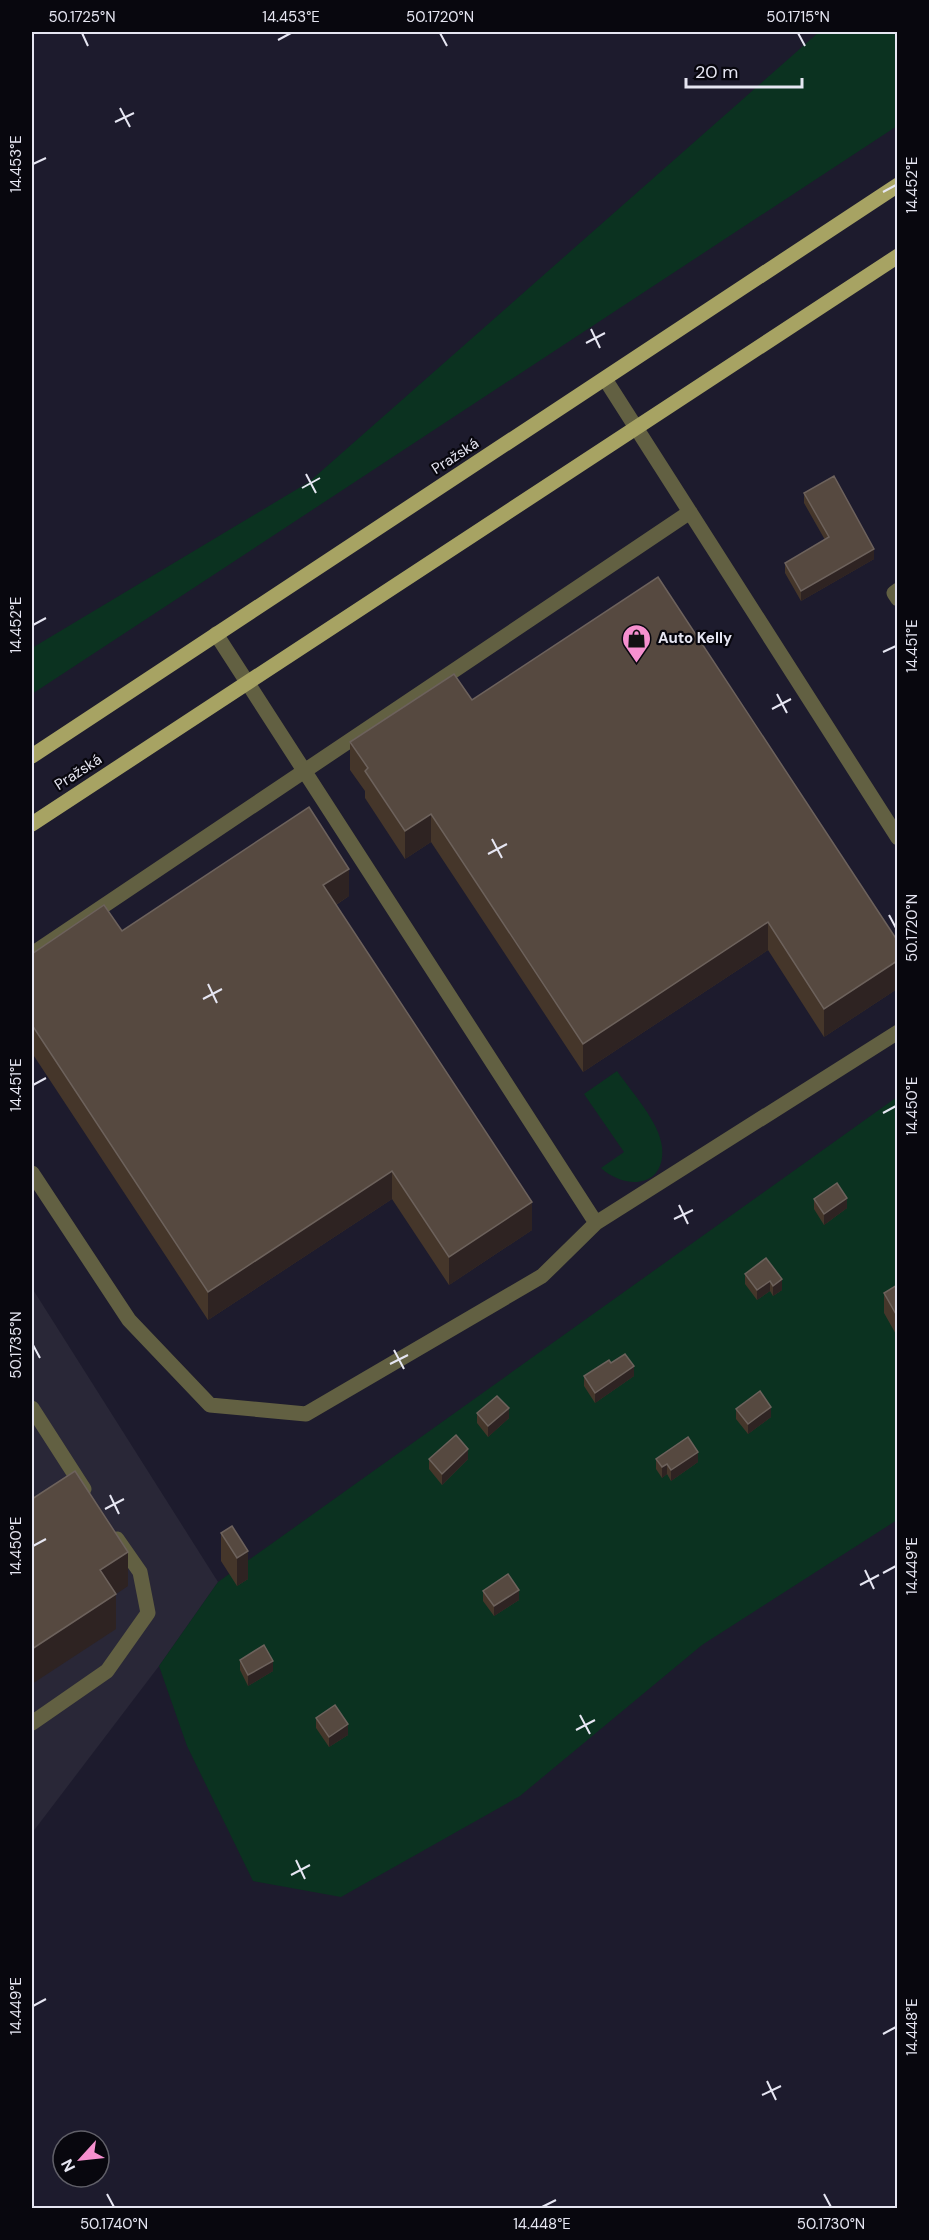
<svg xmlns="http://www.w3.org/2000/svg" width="929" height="2240" viewBox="0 0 929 2240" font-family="'DM Sans',sans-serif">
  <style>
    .commercial { fill: #292737 }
    .green { fill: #0b3220 }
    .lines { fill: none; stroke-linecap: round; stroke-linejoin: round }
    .minor { stroke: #626042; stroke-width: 15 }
    .major { stroke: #a7a363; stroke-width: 15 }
    .wall { fill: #45362a }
    .shaded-wall { fill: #2e2322 }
    .building { fill: #564940; stroke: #6d625c; stroke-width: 1.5 }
    .ticks { fill: none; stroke: #e6e6f2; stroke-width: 2 }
    .labels { text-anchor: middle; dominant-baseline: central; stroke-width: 4.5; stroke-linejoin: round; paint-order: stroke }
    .street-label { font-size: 15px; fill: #e6e6f2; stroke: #08070e }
    .poi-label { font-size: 15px; font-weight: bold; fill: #e6e6f2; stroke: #08070e; text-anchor: start }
    .neatline { fill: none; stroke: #e6e6f2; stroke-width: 2 }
    .ticks-label { font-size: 15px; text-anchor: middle; fill: #e6e6f2 }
  </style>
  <rect width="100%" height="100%" fill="#1d1b2d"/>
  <path class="commercial" d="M32 1288 218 1582 159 1666 32 1833Z"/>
  <path class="green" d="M819 32H897V126L32 694V648L309 482Z
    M617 1071C631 1091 660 1123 662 1147 666 1188 625 1190 601 1168L624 1152 584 1094Z
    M897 1097V1520L702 1645 520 1796 341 1897 253 1881 187 1746 159 1666 218 1582Z"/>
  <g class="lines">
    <path class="minor" d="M605 379 898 838
      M898 590 894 593 898 599
      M216 634 596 1223 898 1032
      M32 954 690 512
      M32 1173 129 1320 210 1405 306 1414 542 1276 596 1223
      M32 1408 84 1489
      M32 1723 107 1671 148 1613 140 1572 117 1539"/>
    <path class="major" d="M32 756 898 185
      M32 824 898 256"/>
  </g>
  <path class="wall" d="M804 493 874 559 801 601 785 573V563L825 540 804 503Z
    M472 700 897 940V989L824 1037 768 950 583 1072 431 842 405 859 365 798V791L350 770V742Z
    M349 896 336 905 532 1230 449 1285 392 1199 208 1320 32 1053V954L122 931Z
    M814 1199 847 1208 824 1225 814 1209Z
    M766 1258 782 1290 773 1296 770 1291 757 1300 745 1284V1274Z
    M897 1285V1336L884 1313V1293Z
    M611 1363 634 1376 595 1403 584 1386V1376Z
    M736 1409 771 1417 748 1434 736 1419Z
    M477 1413 509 1418 488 1437 477 1423Z
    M429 1459H468L442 1485 429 1469Z
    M656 1459 698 1462 671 1481 667 1474 662 1478 656 1469Z
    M232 1526 248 1579 237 1586 221 1561V1533Z
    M483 1591 519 1600 494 1616 483 1601Z
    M240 1660 273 1671 248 1686 240 1670Z
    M316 1718 348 1735 329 1747 316 1728Z"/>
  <path class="shaded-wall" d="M874 549V559L801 601V591Z
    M431 814V842L405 859V831Z
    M349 869V896L323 913V885Z
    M768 922V950L583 1072V1044Z
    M897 961V989L824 1037V1009Z
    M392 1171V1199L208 1320V1292Z
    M847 1198V1208L824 1225V1214Z
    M532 1202V1230L449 1285V1257Z
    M782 1279V1290L773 1296V1286Z
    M770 1281V1291L757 1300V1290Z
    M634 1366V1376L595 1403V1393Z
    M771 1407V1417L748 1434V1424Z
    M509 1408V1418L488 1437V1426Z
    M468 1449V1459L442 1485V1474Z
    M698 1452V1462L671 1481V1470Z
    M667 1464V1474L662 1478V1467Z
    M248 1551V1579L237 1586V1558Z
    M128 1552V1586L109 1599 116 1594V1629L32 1684V1649L100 1570Z
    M519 1590V1600L494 1616V1606Z
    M273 1661V1671L248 1686V1675Z
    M348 1724V1735L329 1747V1737Z"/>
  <path class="building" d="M834 476 874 549 801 591 785 563 829 537 804 493Z
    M658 577 897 940V961L824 1009 768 922 583 1044 431 814 405 831 365 771 368 768 350 742 454 674 472 700Z
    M309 807 349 869 323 885 532 1202 449 1257 392 1171 208 1292 32 1025V954L104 905 122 931Z
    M837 1183 847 1198 824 1214 814 1199Z
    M766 1258 782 1279 773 1286 770 1281 757 1290 745 1274Z
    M897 1285V1316L884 1293Z
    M625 1354 634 1366 595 1393 584 1376 609 1360 611 1363Z
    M760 1391 771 1407 748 1424 736 1409Z
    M497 1396 509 1408 488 1426 477 1413Z
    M456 1435 468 1449 442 1474 429 1459Z
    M688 1437 698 1452 671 1470 667 1464 662 1467 656 1459Z
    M75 1471 128 1552 100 1570 116 1594 32 1649V1499Z
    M232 1526 248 1551 237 1558 221 1533Z
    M508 1574 519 1590 494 1606 483 1591Z
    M264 1645 273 1661 248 1675 240 1660Z
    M335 1705 348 1724 329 1737 316 1718Z"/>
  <path class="ticks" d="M82 33 88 46M440 33 447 46M798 33 805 46M278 40 291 33M120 108 130 127M115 122 134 113M33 164 46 158M883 192 896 185M591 329 600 348M586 343 605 333M306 474 316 493M302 488 320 478M33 625 46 618M883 652 896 646M777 694 787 713M772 709 791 699M492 839 502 858M488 854 507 844M889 915 896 928M208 984 217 1003M203 999 222 989M33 1085 46 1078M883 1113 896 1106M679 1205 688 1224M674 1219 693 1210M33 1345 40 1358M394 1350 404 1369M390 1364 408 1355M110 1495 119 1514M105 1509 124 1499M33 1546 46 1539M865 1570 874 1589M883 1573 896 1566M860 1585 879 1575M580 1715 590 1734M576 1730 595 1720M296 1860 305 1879M291 1875 310 1865M33 2006 46 1999M883 2034 896 2027M767 2081 776 2100M762 2095 781 2086M107 2194 114 2207M824 2194 831 2207M542 2207 556 2200"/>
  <defs>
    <symbol id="shop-pin" viewBox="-11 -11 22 30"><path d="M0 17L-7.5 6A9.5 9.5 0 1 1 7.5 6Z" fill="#f690cf" stroke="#08070e"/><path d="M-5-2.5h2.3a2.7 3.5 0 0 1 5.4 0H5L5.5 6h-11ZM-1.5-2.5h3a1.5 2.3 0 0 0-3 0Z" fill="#111"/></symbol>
  </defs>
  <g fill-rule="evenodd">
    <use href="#shop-pin" x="620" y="622" width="33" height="45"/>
  </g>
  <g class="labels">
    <g class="street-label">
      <text transform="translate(455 456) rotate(-33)">Pražská</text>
      <text transform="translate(78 772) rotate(-33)">Pražská</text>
    </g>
    <g class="poi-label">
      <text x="658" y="638">Auto Kelly</text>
    </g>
  </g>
  <rect width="929" height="2240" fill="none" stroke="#08070e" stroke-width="66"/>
  <g transform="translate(81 2159) rotate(243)"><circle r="28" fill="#08070e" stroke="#616069" stroke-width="1.5"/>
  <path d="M0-4.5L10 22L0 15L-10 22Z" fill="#f690cf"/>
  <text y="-9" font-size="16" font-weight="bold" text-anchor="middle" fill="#e6e6f2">N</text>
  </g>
  <path d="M686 78v9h116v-9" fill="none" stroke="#e6e6f2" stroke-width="3"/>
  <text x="695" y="78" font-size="18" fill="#e6e6f2" stroke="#08070e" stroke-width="4.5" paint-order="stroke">20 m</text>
  <rect x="33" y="33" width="863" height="2174" class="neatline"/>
  <g class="ticks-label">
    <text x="82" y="22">50.1725°N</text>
    <text x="291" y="22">14.453°E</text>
    <text x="440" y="22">50.1720°N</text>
    <text x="798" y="22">50.1715°N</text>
    <text transform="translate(16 164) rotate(-90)" y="5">14.453°E</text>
    <text transform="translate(912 185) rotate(-90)" y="5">14.452°E</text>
    <text transform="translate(16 625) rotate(-90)" y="5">14.452°E</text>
    <text transform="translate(912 646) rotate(-90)" y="5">14.451°E</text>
    <text transform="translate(912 928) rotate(-90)" y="5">50.1720°N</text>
    <text transform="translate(16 1085) rotate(-90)" y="5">14.451°E</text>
    <text transform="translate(912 1106) rotate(-90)" y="5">14.450°E</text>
    <text transform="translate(16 1345) rotate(-90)" y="5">50.1735°N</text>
    <text transform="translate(16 1546) rotate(-90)" y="5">14.450°E</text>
    <text transform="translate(912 1566) rotate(-90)" y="5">14.449°E</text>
    <text transform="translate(16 2006) rotate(-90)" y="5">14.449°E</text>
    <text transform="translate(912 2027) rotate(-90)" y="5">14.448°E</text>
    <text x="114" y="2229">50.1740°N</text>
    <text x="542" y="2229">14.448°E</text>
    <text x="831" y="2229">50.1730°N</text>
  </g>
</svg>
